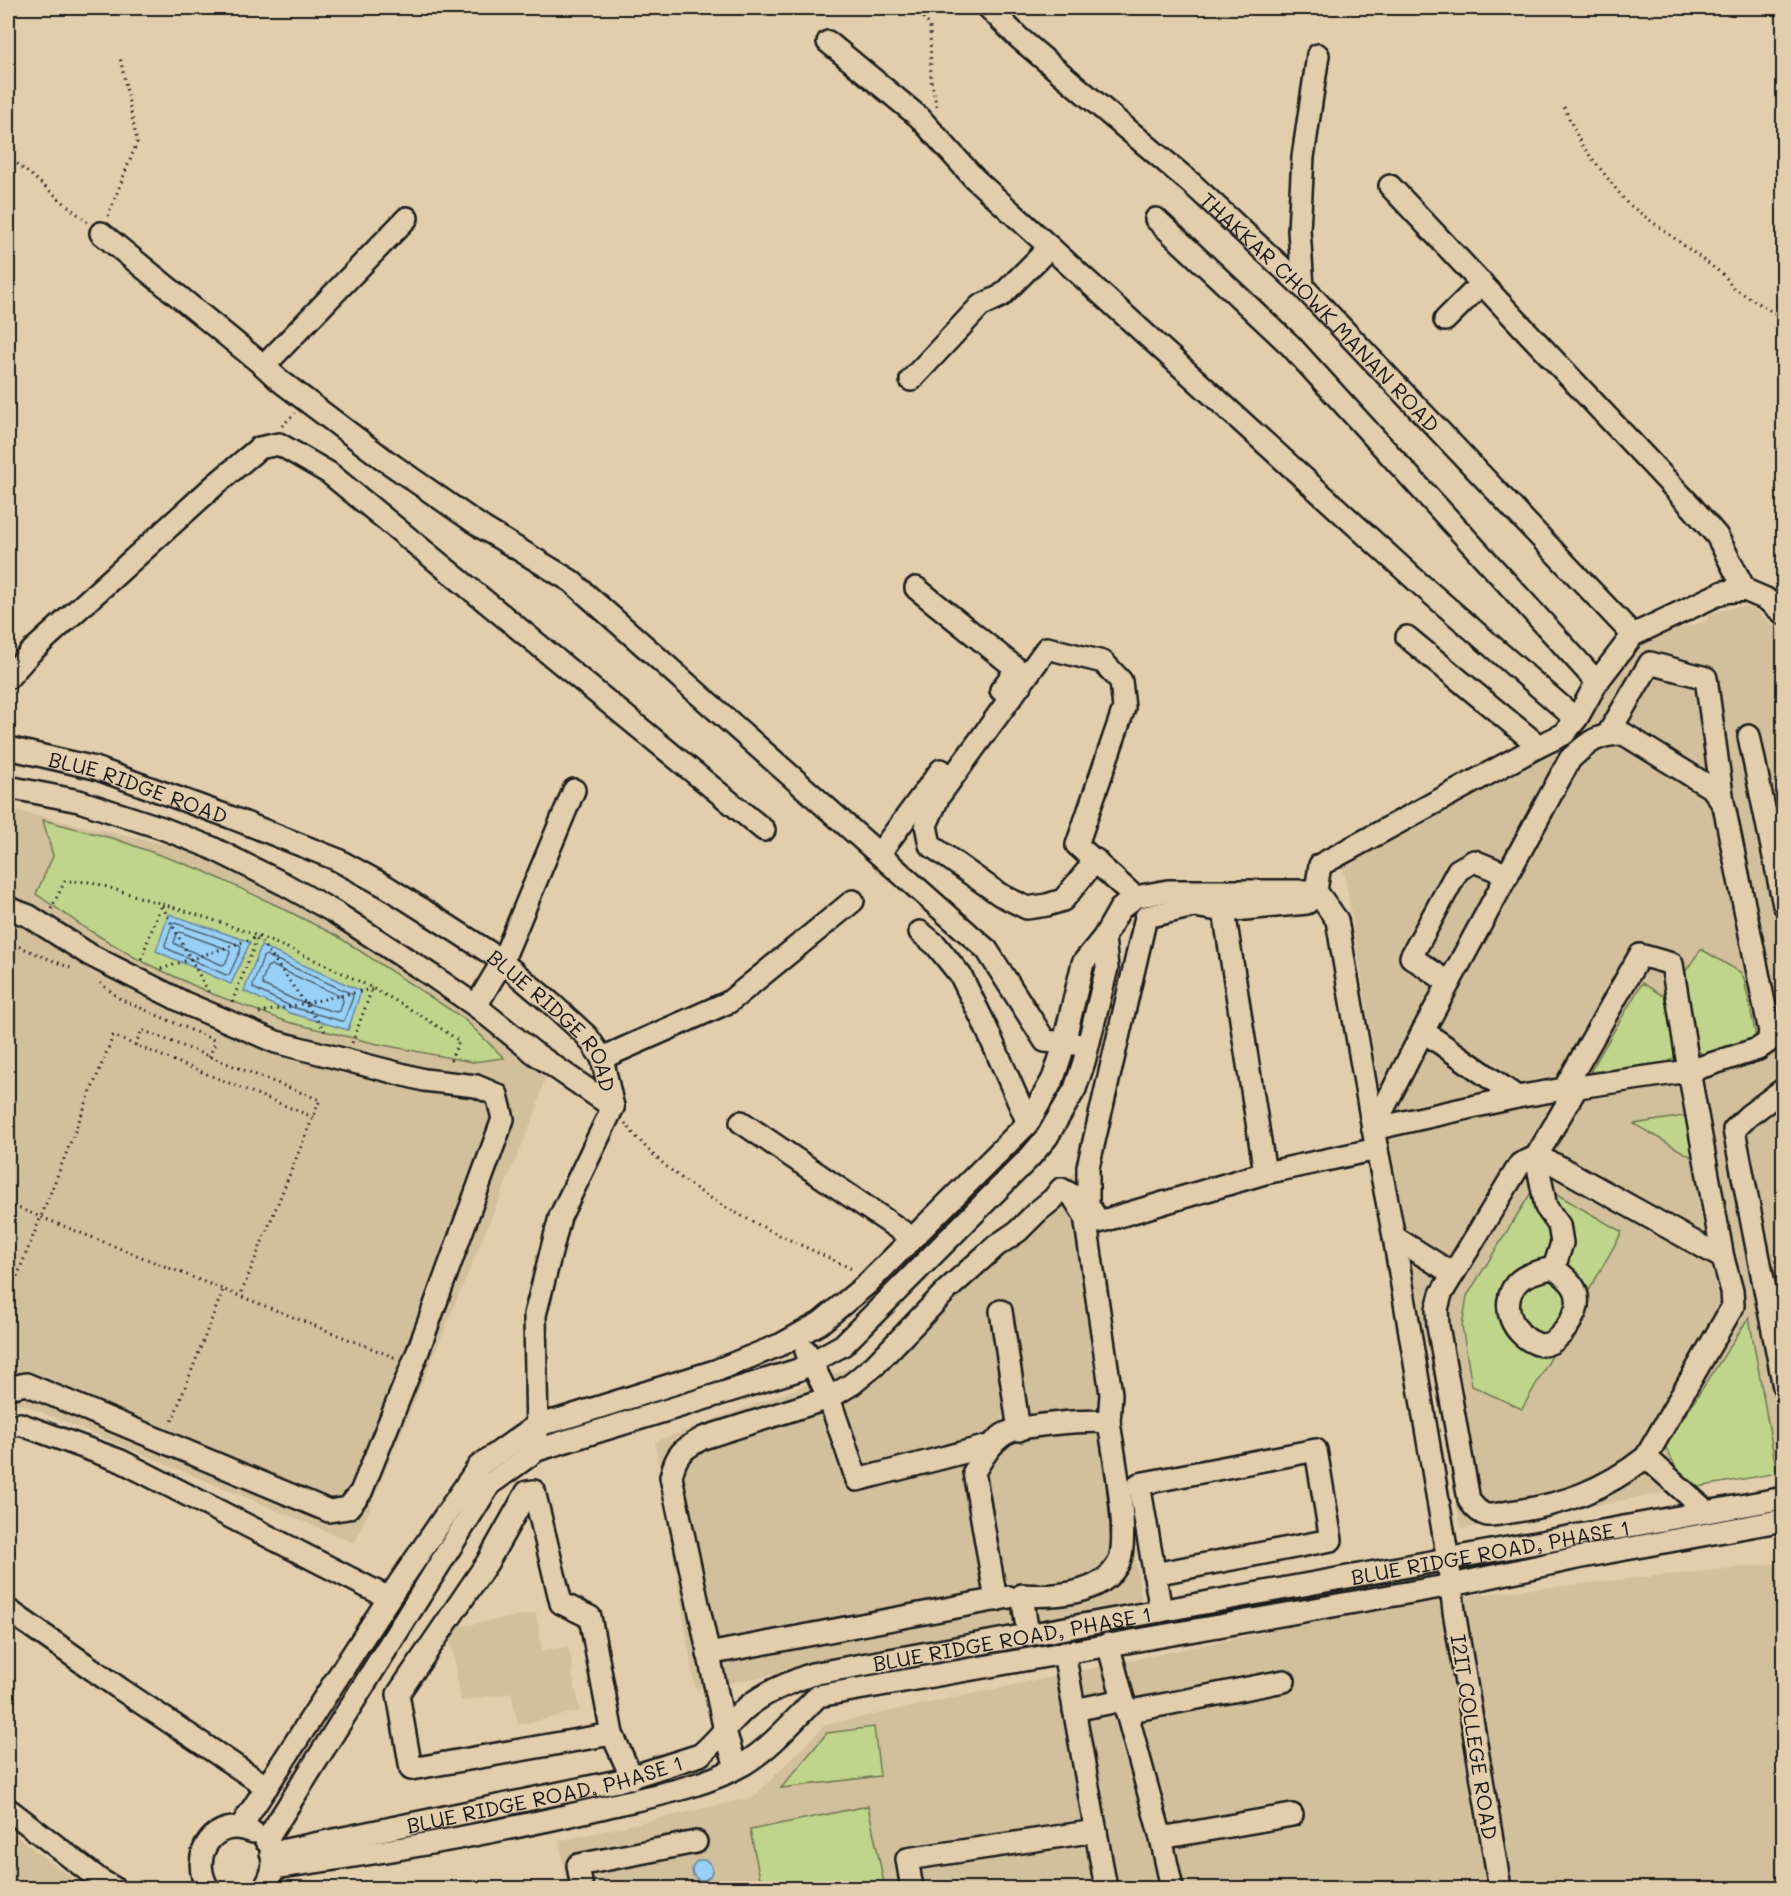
<svg xmlns="http://www.w3.org/2000/svg" width="1791" height="1896" viewBox="0 0 1791 1896" font-family="Mali,sans-serif">
  <style>
    .built { fill: #d2bf9c }
    .green { fill: #bfd58b; stroke: #6e7854; stroke-width: 1.5 }
    .water { fill: #99d0f7; stroke: #67889f; stroke-width: 1.5 }
    .lines { fill: none; stroke-linecap: round; stroke-linejoin: round }
    .shore { stroke: #4e6474; stroke-width: 1.5 }
    .minor-casing { stroke: #1c1c1c; stroke-width: 26 }
    .path { stroke: #1c1c1c; stroke-width: 3; stroke-dasharray: 1.5 4.5; stroke-linecap: butt }
    .minor { stroke: #e2cdac; stroke-width: 21 }
    .labels { text-anchor: middle; dominant-baseline: central; stroke-width: 4.5; stroke-linejoin: round; paint-order: stroke }
    .street-label { font-size: 21px; fill: #1c1c1c; stroke: #e2cdac }
  </style>
  <rect width="100%" height="100%" fill="#e2cdac"/>
  <filter id="ink" filterUnits="userSpaceOnUse"><feTurbulence type="fractalNoise" baseFrequency=".0167" numOctaves="2"/><feDisplacementMap in="SourceGraphic" scale="12" xChannelSelector="R" yChannelSelector="G"/><feConvolveMatrix kernelMatrix="1 2 1 2 8 2 1 2 1" color-interpolation-filters="sRGB"/></filter>
  <g filter="url(#ink)">
    <path class="built" d="M1751 606 1783 635V1472L1461 1529 1389 1141 1342 859 1576 735 1637 640 1708 621 1707 615 1736 607Z
      M8 809 180 848 324 918 456 1005 545 1077 536 1111 355 1543 22 1404 8 1406Z
      M1083 1165 1142 1605 695 1689 655 1442 851 1368Z
      M1783 1563V1888H567L559 1841 754 1797 825 1725 1407 1602Z
      M536 1613 542 1651 568 1646 573 1668 571 1669 580 1711 518 1725 511 1693 461 1701 449 1628Z
      M8 1830 57 1867 87 1888H8Z"/>
    <path class="green" d="M43 820 115 839 199 869 280 907 337 936 463 1018 504 1058 472 1062 373 1043 288 1022 210 993 139 960 84 927 36 894 53 856Z
      M1701 949 1740 972 1744 978 1756 1037 1753 1044 1705 1056 1695 1048 1685 972Z
      M1642 983 1670 1000 1677 1055 1668 1062 1590 1072Z
      M1690 1115 1697 1160 1634 1124Z
      M1546 1188 1622 1232 1522 1409 1472 1386 1462 1326 1467 1296 1532 1191Z
      M1749 1317 1777 1473 1687 1489 1665 1446Z
      M874 1727 880 1776 781 1788 827 1733Z
      M868 1806 885 1888H762L750 1830Z"/>
    <path class="water" d="M169 914 250 942 231 984 156 951Z
      M261 946 361 991 348 1030 290 1013 244 991Z
      M692 1870a10 10 0 1 1 20 0a10 10 0 1 1-20 0Z"/>
    <g class="lines">
      <path class="shore" d="M175 923 240 945 241 949 229 975H226L166 948 165 945 172 925Z
        M180 932 229 950 230 953 225 964 222 965 175 944 174 942 177 934Z
        M266 955 352 994 353 997 344 1021H341L292 1007 253 988V985L263 957Z
        M271 965 342 997 343 1001 340 1011 336 1012 295 1000 263 985 262 982 267 967Z"/>
      <defs>
        <g id="minor">
          <path id="s1" d="M989 8 1019 38 1191 183 1303 287 1633 635"/>
          <path d="M828 42 919 117 975 179 1419 583 1576 719"/>
          <path d="M1390 186 1692 507 1717 536 1745 590"/>
          <path d="M1156 219 1290 345 1597 682"/>
          <path d="M101 233 264 366 279 380 385 460 483 528 571 581 987 950 1045 1041 1076 1044"/>
          <path d="M1303 287 1299 230 1303 157 1318 55"/>
          <path d="M1445 320 1482 283"/>
          <path d="M264 366 407 218"/>
          <path d="M911 380 980 306 1001 296 1050 247"/>
          <path d="M916 588 1017 669 1001 690"/>
          <path d="M1407 637 1539 746"/>
          <path d="M8 678 31 652 215 485 259 448 279 444 329 473 764 830"/>
          <path d="M1608 734 1650 663 1706 678 1723 802"/>
          <path d="M1749 736 1784 905"/>
          <path id="s2" d="M8 748 95 768 230 817 336 859 387 887 495 956 553 1005 587 1036 602 1058 613 1107"/>
          <path d="M8 787 79 801 162 828 210 847 284 884 336 913 434 977 476 1006 533 1052 613 1107"/>
          <path d="M879 854 941 770"/>
          <path d="M1096 860 1063 900 1047 905 1027 908 999 894 930 845 926 825 939 796 1047 648 1103 662 1121 681 1124 708 1077 845 1135 897"/>
          <path d="M8 908 29 916 90 955 187 1004 276 1042 424 1080 476 1086 497 1095 503 1119 417 1354 361 1492 348 1508 329 1511 26 1384 8 1388"/>
          <path d="M1224 911 1307 903"/>
          <path d="M920 932 936 945 961 976 984 1023 1028 1123"/>
          <path d="M1449 983 1411 957 1458 870 1474 861 1508 875"/>
          <path d="M476 1006 502 962 574 790"/>
          <path d="M1423 1031 1517 1097"/>
          <path d="M602 1058 729 1002 853 901"/>
          <path d="M1784 1089 1748 1116 1734 1130 1784 1387"/>
          <path d="M741 1122 912 1238"/>
          <path d="M1373 1129 1423 1031 1570 759C1589 742 1597 734 1624 734L1713 789 1724 806 1770 1032 1768 1042 1758 1049 1689 1071 1564 1089"/>
          <path d="M1373 1129 1517 1097 1564 1089 1640 955 1672 964 1689 1071 1723 1258 1732 1291 1733 1306 1646 1457 1707 1512"/>
          <path d="M1265 1173 1224 911 1194 906 1146 917 1088 1167V1205L1099 1222 1265 1173 1377 1149"/>
          <path d="M1394 1237 1453 1274"/>
          <path d="M1554 1268C1568 1279 1582 1289 1576 1310 1571 1323 1555 1350 1537 1344 1513 1335 1499 1306 1516 1284 1524 1274 1542 1270 1554 1268L1562 1243 1559 1225 1546 1207 1536 1157 1577 1087"/>
          <path d="M1001 1311 1019 1430"/>
          <path d="M8 1427 20 1424 121 1461 389 1598"/>
          <path d="M537 1438 535 1315 560 1217 613 1107"/>
          <path d="M992 1445 857 1480 829 1398 852 1384 874 1366 947 1290 996 1246 1018 1231 1037 1212 1053 1199 1061 1189 1072 1195 1085 1216 1111 1394 1109 1422"/>
          <path d="M1646 1457C1604 1490 1563 1505 1510 1512 1503 1513 1493 1516 1487 1515 1479 1513 1473 1506 1469 1500L1438 1326 1437 1309 1441 1294 1520 1164 1536 1157 1556 1165 1723 1258"/>
          <path d="M1154 1574 1331 1540 1316 1450 1139 1484 1161 1611"/>
          <path d="M996 1600 974 1472C982 1459 990 1444 1003 1435 1019 1424 1089 1420 1109 1422 1113 1451 1131 1540 1118 1564 1101 1595 1053 1597 1022 1595L1028 1635"/>
          <path d="M8 1610 119 1688 267 1787"/>
          <path d="M1108 1644 1161 1838 1292 1815"/>
          <path d="M1064 1652 1106 1888"/>
          <path d="M708 1654 1009 1597"/>
          <path d="M1074 1710 1123 1700"/>
          <path d="M1126 1712 1284 1681"/>
          <path d="M612 1734 411 1769 398 1694 487 1563 527 1492 534 1491 561 1603 590 1617 612 1734 632 1778"/>
          <path d="M736 1767 725 1731 671 1477C676 1453 682 1450 703 1438L829 1398 806 1351"/>
          <path d="M8 1809 100 1880 114 1888"/>
          <path d="M240 1828 389 1598 479 1466 537 1425 558 1420 715 1371 782 1344 820 1323 866 1285 1028 1123 1053 1079 1061 1055 1083 963 1104 937 1120 909 1135 897 1168 891H1316"/>
          <path d="M1161 1838 1172 1888"/>
          <path d="M266 1841 490 1484 537 1450 798 1370 843 1345 1030 1157 1047 1137 1075 1089 1084 1062 1107 968 1104 937"/>
          <path id="s3" d="M271 1853 618 1781 700 1755C717 1741 729 1723 746 1708 765 1692 789 1683 812 1674L1784 1498"/>
          <path d="M273 1868C384 1853 496 1833 605 1807 651 1796 702 1788 744 1764 772 1747 795 1719 818 1696L1452 1585 1577 1558 1784 1520"/>
          <path d="M208 1888C188 1855 215 1815 253 1832"/>
          <path d="M264 1888C271 1878 275 1868 272 1856"/>
          <path d="M582 1888 578 1865 696 1842"/>
          <path d="M912 1888 907 1859 1096 1831"/>
          <path d="M1500 1888 1454 1611 1448 1560 1394 1237 1373 1129 1337 920 1316 891 1320 865 1539 746 1564 734 1577 718 1597 682 1633 635 1723 592 1745 590 1766 599 1784 614"/>
        </g>
      </defs>
      <use href="#minor" class="minor-casing"/>
      <path class="path" d="M916 8 930 26 931 80 937 108
        M1564 107 1581 144 1627 203 1725 276 1732 287 1784 319
        M8 156 87 222
        M108 216 137 142 120 57
        M282 426 295 413
        M162 906 209 993
        M51 909 65 881 92 882C140 898 189 911 236 928 310 955 395 995 459 1041L449 1064
        M258 937 327 1034
        M8 942 73 969
        M141 959 161 905
        M161 969 258 937
        M100 983 120 999 216 1041
        M232 1002 258 937
        M259 1013 372 989
        M352 1043 372 989
        M135 1045 142 1030 320 1100 240 1296
        M209 1057 216 1041
        M625 1123C682 1198 772 1230 854 1270
        M8 1204 396 1358
        M8 1299 113 1036 313 1117
        M172 1421 223 1290"/>
      <use href="#minor" class="minor"/>
    </g>
  </g>
  <g class="labels">
    <g class="street-label">
      <text stroke="none"><textPath href="#s1" startOffset="450">THAKKAR CHOWK MANAN ROAD</textPath></text>
      <text stroke="none"><textPath href="#s2" startOffset="136">BLUE RIDGE ROAD</textPath></text>
      <text stroke="none"><textPath href="#s2" startOffset="622">BLUE RIDGE ROAD</textPath></text>
      <text stroke="none"><textPath href="#s3" startOffset="1270">BLUE RIDGE ROAD, PHASE 1</textPath></text>
      <text stroke="none"><textPath href="#s3" startOffset="784">BLUE RIDGE ROAD, PHASE 1</textPath></text>
      <text transform="translate(1475 1737) rotate(81)">I2IT COLLEGE ROAD</text>
      <text stroke="none"><textPath href="#s3" startOffset="280">BLUE RIDGE ROAD, PHASE 1</textPath></text>
    </g>
  </g>
  <rect width="1791" height="1896" fill="none" stroke="#e2cdac" stroke-width="30"/>
  <rect x="15" y="15" width="1761" height="1866" fill="none" stroke="#1c1c1c" stroke-width="2" filter="url(#ink)"/>
</svg>
